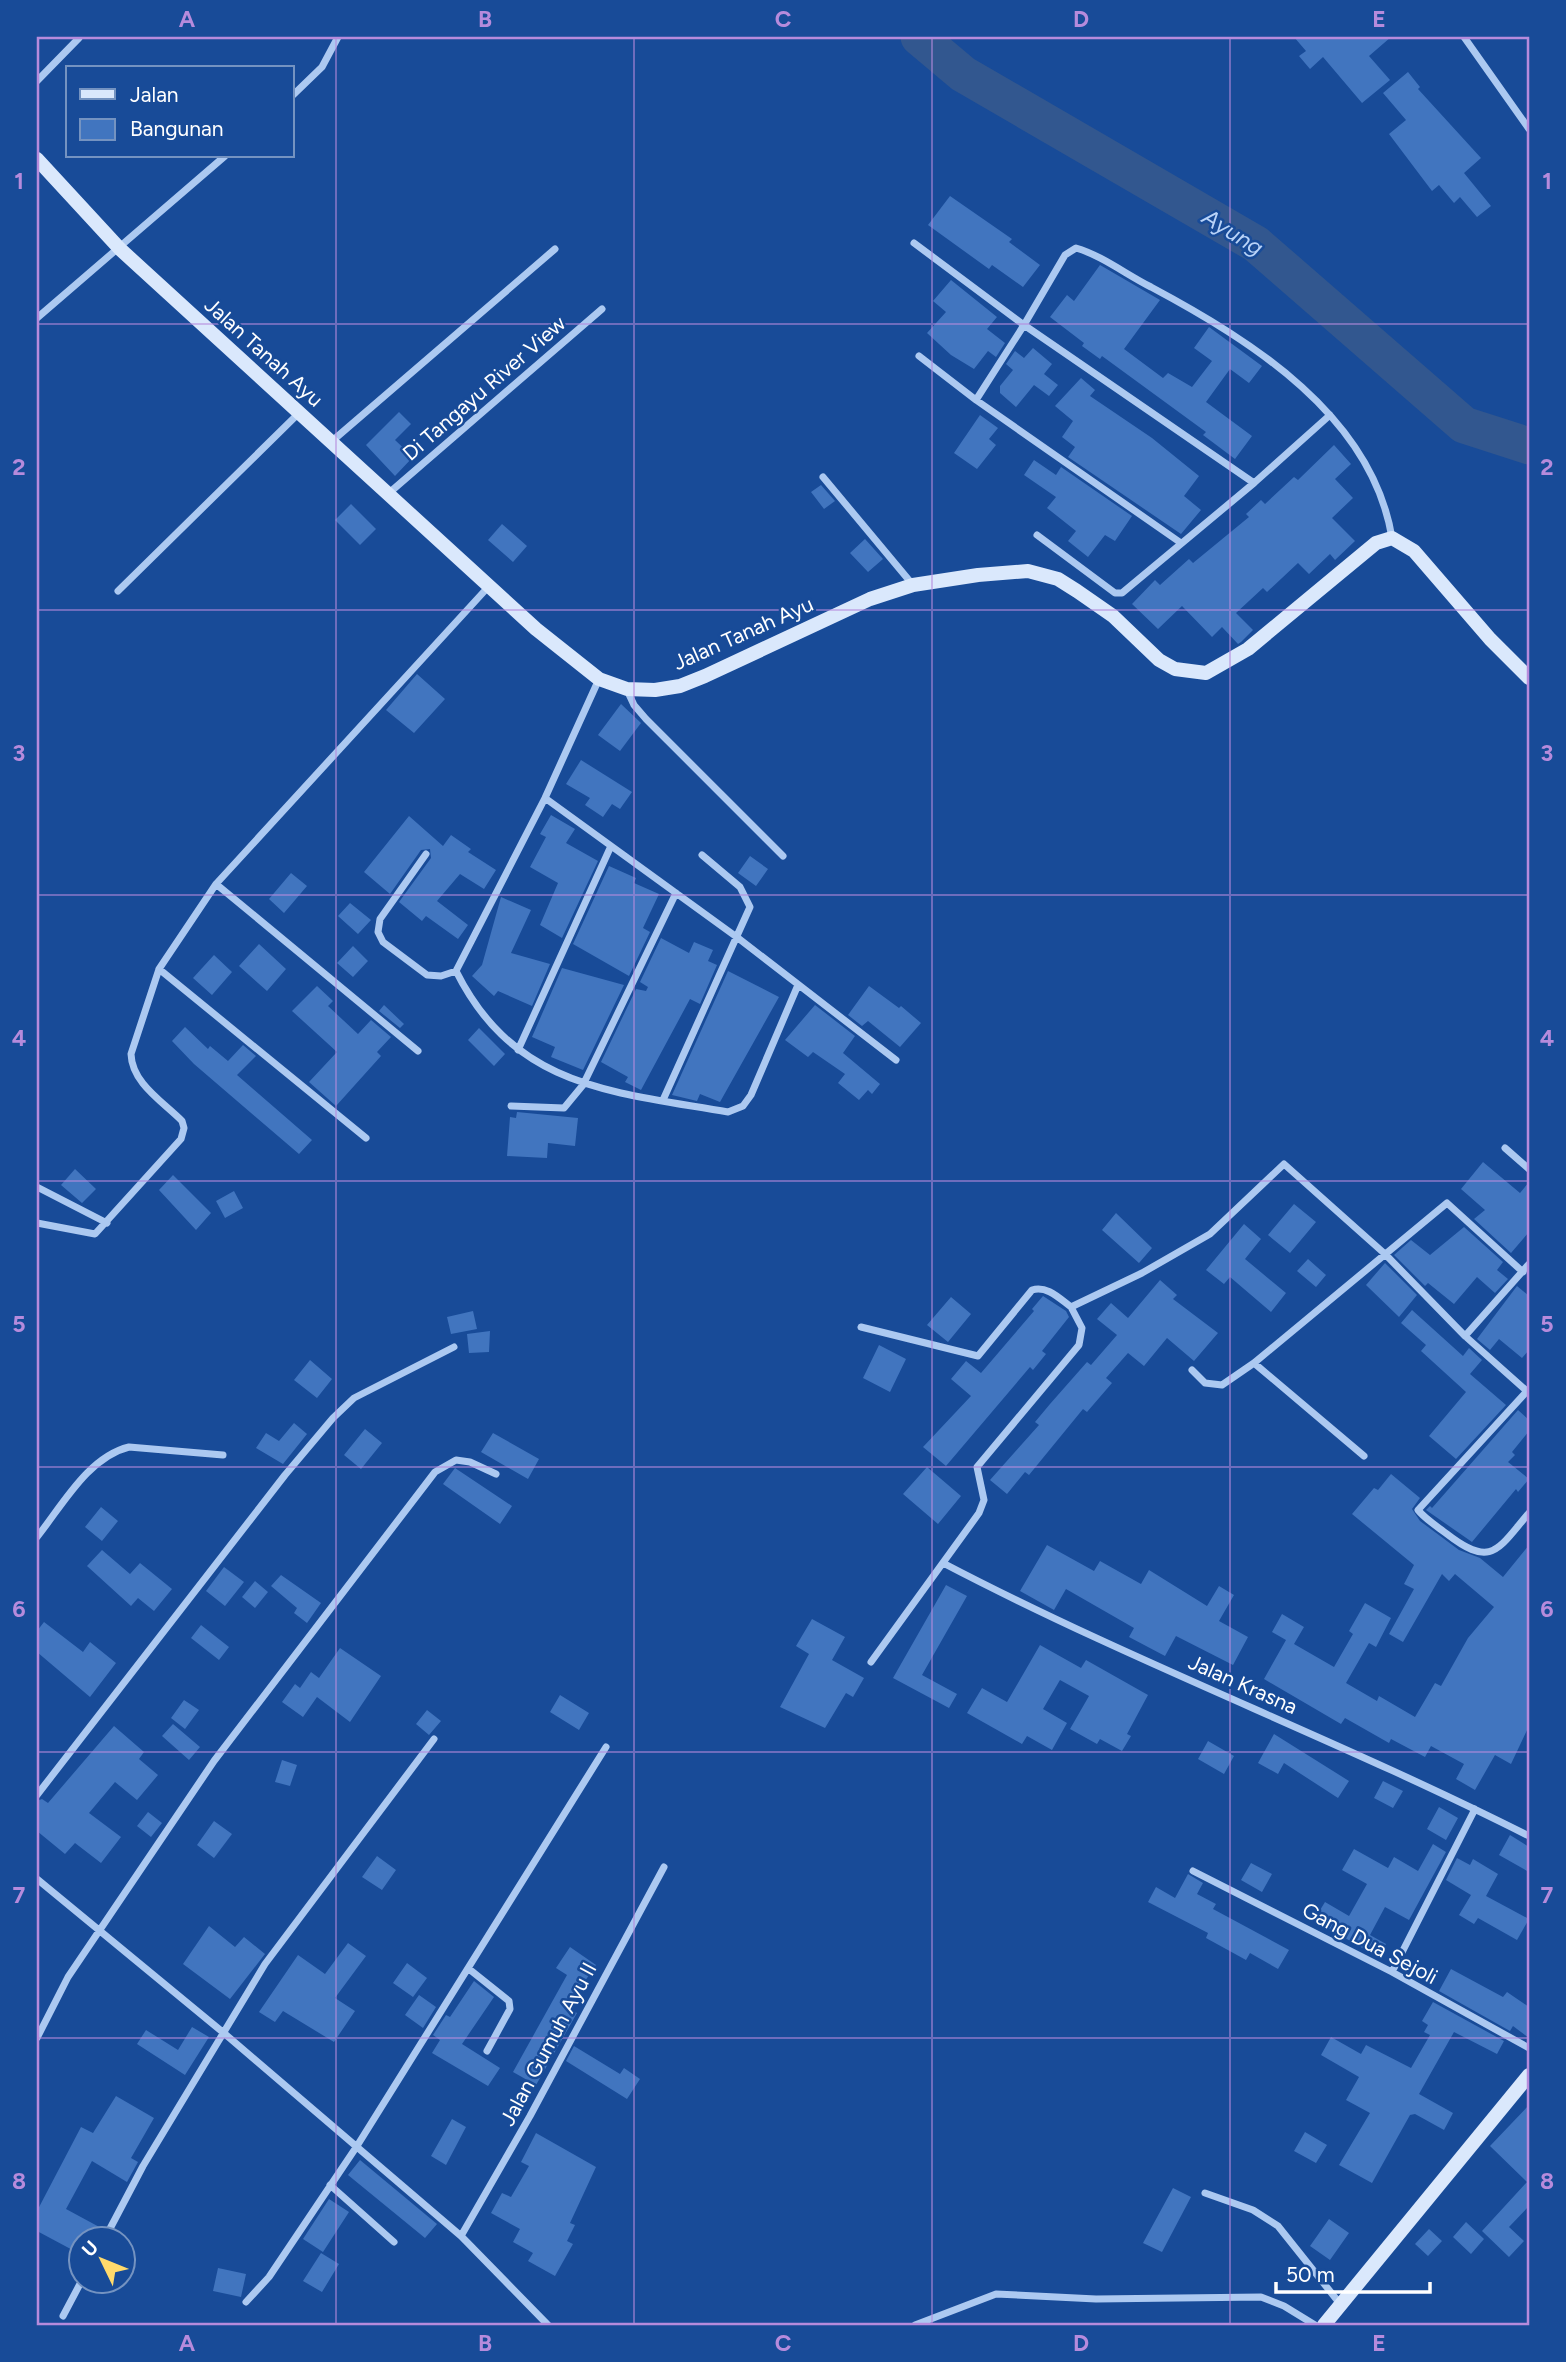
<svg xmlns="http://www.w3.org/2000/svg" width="1566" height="2362" viewBox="0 0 1566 2362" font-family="Figtree,sans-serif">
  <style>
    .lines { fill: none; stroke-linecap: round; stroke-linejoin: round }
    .river { stroke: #32578f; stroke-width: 37 }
    .building { fill: #4175bf }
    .street { stroke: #acc9f1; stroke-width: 7 }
    .secondary { stroke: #dae8fc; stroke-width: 14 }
    .grid { fill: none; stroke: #b68bdc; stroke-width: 2; stroke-opacity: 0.55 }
    .labels { text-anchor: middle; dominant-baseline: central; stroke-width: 5; stroke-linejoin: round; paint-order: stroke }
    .street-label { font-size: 21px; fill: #fff; stroke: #184b98 }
    .water-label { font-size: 23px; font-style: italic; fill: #b9d3f8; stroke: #184b98 }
    .neatline { fill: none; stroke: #b68bdc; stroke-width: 2.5 }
    .grid-label { font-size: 23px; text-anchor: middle; font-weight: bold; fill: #b68bdc }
  </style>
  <rect width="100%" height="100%" fill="#184b98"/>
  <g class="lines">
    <path class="river" d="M919 37 963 74 1256 244 1464 425 1529 446"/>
  </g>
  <path class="building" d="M1294 37H1391L1369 56 1390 80 1362 103 1323 57 1310 69 1299 56 1306 51Z
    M1408 72 1420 87 1418 89 1481 158 1464 173 1491 206 1477 217 1460 197 1454 203 1439 185 1432 191 1389 134 1406 120 1383 93Z
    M950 196 1012 239 1009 242 1040 265 1023 287 992 265 989 269 928 225Z
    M1100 265 1160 300 1124 349 1163 378 1168 373 1192 387 1212 361 1194 348 1209 327 1262 366 1249 383 1230 369 1206 402 1252 436 1235 459 1203 435 1206 432 1102 356 1100 359 1082 346 1084 343 1050 317 1067 295 1074 301Z
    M951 280 997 317 987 329 1005 343 996 357 988 351 974 369 951 355 927 333 946 312 933 301Z
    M1033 348 1052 364 1044 374 1058 385 1049 396 1034 385 1016 407 1000 393V386L1013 370 1006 364 1015 351 1024 358Z
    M1081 378 1095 390 1090 396 1152 438 1199 476 1184 496 1201 510 1181 534 1068 457 1075 447 1062 437 1073 421 1055 406Z
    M399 412 411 424 395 440 413 457 395 476 366 445Z
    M980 415 998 428 989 439 996 445 977 469 954 453Z
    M1334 445 1351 464 1335 479 1353 498 1332 518 1355 541 1335 560 1330 554 1309 574 1298 563 1267 592 1263 588 1236 613 1253 630 1241 642 1238 644 1222 627 1212 637 1182 606 1158 629 1132 604 1155 580 1160 585 1189 559 1193 563 1249 517 1246 514 1261 500 1265 504 1294 477 1298 480Z
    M1034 460 1056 475 1061 467 1132 516 1115 541 1105 535 1088 557 1068 541 1076 531 1047 508 1056 497 1024 475Z
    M821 485 835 501 824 509 811 492Z
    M351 504 376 529 360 545 335 520Z
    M502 524 527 546 513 562 488 540Z
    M865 539 883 559 868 572 850 553Z
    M417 674 445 699 414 733 386 710Z
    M621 704 641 723 620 751 598 735Z
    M581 760 632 792 620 809 612 804 603 817 585 805 590 798 566 784Z
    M551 815 575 829 566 843 598 861 562 938 540 925 558 883 530 867 546 837 540 834Z
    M409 816 443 846 451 835 471 849 468 852 496 870 484 889 460 874 437 901 468 925 458 939 426 916 422 921 399 902 431 858 430 849 421 850 390 894 364 872Z
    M750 856 768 869 756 886 738 873Z
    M609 866 636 878 634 883 659 894 643 928 650 932 629 976 573 944Z
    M291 873 307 886 284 913 269 899Z
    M501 897 531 910 511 953 550 964 532 1006 498 991 494 996 472 976 482 965Z
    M350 903 371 920 358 934 338 916Z
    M661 938 689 953 694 942 713 950 708 961 717 965 700 1004 690 999 641 1090 625 1082 628 1077 601 1062 636 989 646 991 648 987 640 982Z
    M259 944 286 969 267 991 239 966Z
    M353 946 368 961 353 977 337 963Z
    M214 955 232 972 212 995 193 978Z
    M562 968 624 985 583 1070 551 1057 555 1047 532 1037Z
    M728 971 779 997 720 1102 700 1094 697 1101 672 1095Z
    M317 986 333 1001 328 1006 358 1034 371 1020 391 1037 377 1052 381 1056 336 1106 309 1082 337 1052 292 1011Z
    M869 986 899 1008 901 1006 921 1023 900 1047 868 1021 862 1026 848 1015Z
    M384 1005 404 1024 400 1028 379 1011Z
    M815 1005 855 1036 843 1053 880 1084 872 1094 868 1090 859 1100 838 1083 845 1074 813 1052 808 1057 785 1040Z
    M185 1027 208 1049 210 1046 228 1061 243 1045 256 1056 237 1075 312 1140 299 1154 194 1064 172 1041Z
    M479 1028 505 1054 494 1066 468 1040Z
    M517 1112 578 1118 575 1146 548 1143 547 1158 507 1156 510 1117 516 1118Z
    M1483 1162 1520 1193 1529 1182V1232L1511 1253 1474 1219 1485 1210 1461 1189Z
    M75 1169 96 1189 82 1203 61 1185Z
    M173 1175 211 1213 196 1230 159 1190Z
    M234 1191 243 1208 225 1218 216 1201Z
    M1294 1204 1316 1222 1290 1253 1268 1235Z
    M1116 1213 1152 1248 1139 1263 1102 1230Z
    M1244 1224 1261 1239 1245 1259 1286 1293 1271 1312 1230 1277 1224 1284 1206 1270Z
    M1464 1227 1503 1262 1497 1270 1508 1279 1495 1293 1477 1277 1454 1304 1428 1283 1425 1286 1394 1255 1411 1240 1430 1255Z
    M1308 1259 1326 1275 1316 1287 1297 1271Z
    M1385 1263 1417 1295 1399 1317 1366 1285Z
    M1160 1280 1177 1295 1173 1299 1218 1333 1194 1361 1167 1338 1144 1366 1128 1353 1106 1378 1112 1383 1087 1412 1083 1409 1029 1475 1025 1472 1007 1494 990 1480 1039 1425 1035 1422 1050 1404 1087 1362 1091 1365 1117 1335 1097 1319 1111 1303 1128 1318Z
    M1517 1286 1529 1296V1350L1522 1358 1499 1339 1490 1350 1477 1339Z
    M1043 1296 1066 1311 1069 1317 1042 1351 1046 1354 1033 1370 1030 1367 946 1466 923 1447 971 1396 951 1379 966 1361 981 1373 1034 1311 1032 1309Z
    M951 1297 971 1314 948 1342 927 1325Z
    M1412 1310 1463 1356 1469 1348 1482 1360 1470 1374 1506 1405 1456 1459 1429 1436 1466 1392 1421 1351 1426 1345 1401 1323Z
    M473 1311 477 1329 451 1334 447 1317Z
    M490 1331 489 1352 469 1353 467 1334Z
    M879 1345 906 1359 890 1392 863 1378Z
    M310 1360 332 1379 317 1398 294 1380Z
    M1518 1410 1529 1420V1431L1512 1452 1515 1455 1508 1462 1529 1479 1518 1492 1516 1489 1472 1542 1426 1510 1430 1506 1432 1508Z
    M294 1423 307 1434 283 1464 256 1448 266 1433 279 1441Z
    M365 1429 382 1443 361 1469 344 1455Z
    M493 1433 539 1459 528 1479 481 1452Z
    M927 1467 961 1496 938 1524 903 1494Z
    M455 1468 512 1506 500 1524 443 1484Z
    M1391 1474 1420 1498 1412 1509 1420 1521 1459 1550 1480 1558 1503 1577 1529 1545V1726L1511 1764 1495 1755 1475 1790 1456 1779 1464 1764 1431 1746 1425 1757 1391 1739 1389 1743 1345 1718 1341 1724 1264 1679 1286 1640 1272 1632 1282 1614 1304 1627 1294 1644 1334 1667 1353 1634 1349 1631 1365 1603 1391 1618 1376 1647 1369 1643 1346 1683 1377 1701 1379 1696 1415 1717 1435 1683 1441 1686 1468 1638 1494 1607 1455 1574 1449 1581 1442 1574 1403 1642 1389 1634 1414 1589 1404 1584 1414 1565 1352 1514 1374 1488 1378 1490Z
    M101 1507 118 1521 102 1541 85 1527Z
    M1047 1545 1094 1571 1100 1561 1141 1584 1149 1570 1207 1606 1219 1586 1234 1595 1219 1621 1248 1637 1233 1665 1176 1636 1165 1656 1129 1637 1134 1628 1066 1589 1054 1610 1020 1591Z
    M102 1550 130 1574 140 1563 172 1589 154 1611 138 1598 131 1606 87 1566Z
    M224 1567 244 1582 225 1606 206 1591Z
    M281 1575 321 1603 307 1623 294 1613 297 1608 271 1586Z
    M255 1581 268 1592 255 1608 242 1597Z
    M946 1585 967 1596 922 1675 957 1694 949 1708 893 1678Z
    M812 1619 845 1637 832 1660 864 1678 853 1697 846 1693 825 1728 780 1707 809 1654 796 1646Z
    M44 1622 83 1652 90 1642 116 1663 90 1697 37 1652V1631Z
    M201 1625 229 1647 219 1660 191 1638Z
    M1040 1645 1081 1668 1086 1660 1148 1695 1127 1734 1131 1736 1122 1751 1100 1739 1097 1744 1070 1729 1089 1696 1060 1680 1043 1709 1067 1723 1052 1750 1027 1736 1022 1744 967 1713 982 1688 1007 1702Z
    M340 1648 381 1676 350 1722 317 1697 303 1717 282 1702 295 1684 300 1688 311 1672 319 1678Z
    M560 1695 589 1713 579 1730 550 1712Z
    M184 1700 199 1710 185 1729 171 1718Z
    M427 1710 441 1721 429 1735 416 1724Z
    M173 1724 200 1747 189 1760 162 1736Z
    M114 1726 144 1752 139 1759 158 1775 137 1800 115 1782 89 1813 121 1837 101 1863 75 1843 65 1854 37 1831V1801L42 1799 48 1803Z
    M1274 1734 1349 1781 1338 1798 1284 1763 1278 1774 1258 1763Z
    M1208 1741 1234 1756 1224 1774 1198 1759Z
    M282 1760 297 1765 290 1786 275 1782Z
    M1383 1781 1403 1791 1393 1808 1374 1798Z
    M1439 1807 1458 1818 1446 1840 1427 1829Z
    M148 1812 162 1823 151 1837 137 1826Z
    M214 1821 232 1834 214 1858 197 1845Z
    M1510 1835 1529 1847V1872L1499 1855Z
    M1433 1844 1446 1852 1409 1920 1385 1907 1370 1935 1386 1944 1378 1957 1314 1920 1325 1902 1349 1916 1367 1884 1342 1870 1354 1849 1388 1868 1394 1857 1418 1871Z
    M377 1856 396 1870 382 1890 362 1877Z
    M1457 1858 1470 1865 1473 1859 1498 1874 1486 1896 1529 1919 1517 1940 1478 1918 1474 1924 1459 1915 1471 1895 1446 1880Z
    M1251 1863 1272 1874 1262 1892 1241 1880Z
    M1188 1874 1203 1883 1197 1894 1216 1904 1213 1909 1289 1950 1278 1969 1250 1953 1246 1960 1206 1938 1208 1933 1148 1902 1156 1887 1175 1898Z
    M209 1926 235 1947 244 1937 265 1954 230 1999 183 1964Z
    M348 1943 366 1956 335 1998 355 2011 334 2042 283 2011 275 2022 259 2012 298 1955 325 1974Z
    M570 1947 596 1965 567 2007 577 2013 536 2085 513 2072 567 1975 556 1968Z
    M407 1963 427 1978 413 1997 393 1983Z
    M1451 1969 1503 1997 1507 1992 1529 2007V2038L1513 2026 1510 2031 1439 1991Z
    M474 1981 494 1997 462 2044 500 2068 488 2086 432 2053 440 2040 433 2035 446 2015 450 2017Z
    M419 1995 436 2007 423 2028 405 2015Z
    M1433 2002 1504 2041 1497 2054 1454 2032 1419 2094 1453 2113 1444 2130 1415 2114 1410 2115 1372 2183 1339 2165 1370 2113 1346 2100 1359 2077 1321 2055 1331 2037 1361 2054 1366 2045 1411 2068 1430 2035 1424 2032 1428 2025 1422 2021Z
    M192 2027 209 2037 185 2075 137 2044 146 2030 178 2050Z
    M574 2046 620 2074 624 2068 640 2079 627 2099 566 2061Z
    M116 2096 154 2118 131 2158 138 2162 127 2182 92 2161 66 2209 103 2229 98 2239H80V2254L37 2231V2211L81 2127 93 2133Z
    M1529 2105V2206L1509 2227 1524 2241 1509 2257 1482 2231 1527 2182 1490 2146Z
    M452 2119 466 2127 446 2165 431 2156Z
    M1305 2132 1327 2145 1316 2163 1294 2151Z
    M536 2133 596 2167 570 2223 575 2225 567 2241 573 2244 555 2276 528 2261 533 2253 513 2242 520 2229 491 2213 502 2193 511 2197 529 2166 521 2162Z
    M360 2160 437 2224 425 2238 348 2175Z
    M1173 2188 1191 2197 1162 2252 1143 2243Z
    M329 2199 349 2212 323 2252 303 2239Z
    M1329 2219 1349 2233 1330 2260 1310 2246Z
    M1466 2222 1484 2239 1471 2254 1453 2237Z
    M1429 2229 1442 2241 1428 2256 1415 2244Z
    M321 2253 339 2264 322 2292 303 2281Z
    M218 2268 246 2274 241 2297 213 2291Z"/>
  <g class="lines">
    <path class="street" d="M1464 37 1529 129
      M37 81 79 38
      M292 96 322 67 338 37
      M914 243 1024 325 1065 255 1076 248C1101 255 1127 275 1151 287 1252 341 1372 416 1392 538
      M37 318 225 156
      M919 356 976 400 1181 543
      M976 400 1024 325 1254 483 1122 593H1115L1037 535
      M331 442 555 249
      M823 477 913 585
      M1254 483 1330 415
      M389 493 602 309
      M118 591 299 413
      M599 679 545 798 456 971C515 1089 614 1092 728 1112L743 1106 751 1095 798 985
      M627 690 634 705 646 719 783 856
      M545 798 738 938 896 1060
      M426 854 380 919 378 932 383 942 427 975 441 976 456 971
      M216 884 418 1051
      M159 969 366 1138
      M518 1050 611 846
      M663 1100 750 907 740 887 702 855
      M511 1106 564 1108 583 1085 676 893
      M1505 1148 1529 1169
      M37 1187 107 1223
      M37 1223 95 1234 181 1139 184 1128 182 1121C162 1101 132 1083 131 1054L159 969 216 884 490 585
      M861 1327 978 1356 1032 1290C1047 1285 1060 1299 1071 1307L1142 1273 1210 1234 1284 1164 1385 1254 1465 1336
      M1254 1363 1364 1456
      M1192 1370 1205 1383 1222 1385 1254 1363 1447 1203 1523 1272
      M1529 1389 1418 1510C1425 1519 1438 1527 1447 1534 1492 1569 1498 1549 1529 1513
      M1529 1393 1465 1336 1529 1264
      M37 1537C62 1506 88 1457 129 1447L223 1455
      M943 1563C1134 1663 1337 1739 1529 1836
      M871 1662 979 1513 984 1500 977 1467 1079 1345 1082 1328 1071 1307
      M37 1795 285 1475 333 1418 354 1398 454 1347
      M1193 1871 1392 1972 1529 2048
      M37 1879 225 2034 461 2236 548 2325
      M469 1969 509 2001 510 2009 487 2051
      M1392 1972 1475 1809
      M37 2038 68 1977 214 1761 435 1472 456 1460 470 1462 496 1474
      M330 2185 394 2242
      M1205 2193 1253 2210 1278 2226 1341 2305
      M461 2236 530 2116 664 1867
      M104 2240 143 2166 265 1964 434 1739
      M246 2302 269 2277 357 2146 606 1747
      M63 2316 81 2282
      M915 2325 996 2294 1096 2299 1261 2297 1284 2306 1315 2325"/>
    <path class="secondary" d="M37 159 120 249 536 629 599 679 627 689 655 690 680 686 705 676 870 599 913 585 978 575 1028 571 1058 579 1077 591 1113 616 1159 660 1175 669 1206 673 1248 649 1376 543 1392 538 1414 551 1490 639 1529 678
      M1324 2325 1529 2075"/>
  </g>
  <path class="grid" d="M336 37V2325M634 37V2325M932 37V2325M1230 37V2325M37 324H1529M37 610H1529M37 895H1529M37 1181H1529M37 1467H1529M37 1752H1529M37 2038H1529"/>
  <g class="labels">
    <g class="street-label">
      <text transform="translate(264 352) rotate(42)">Jalan Tanah Ayu</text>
      <text transform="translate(484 388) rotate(-41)">Di Tangayu River View</text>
      <text transform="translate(743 633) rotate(-24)">Jalan Tanah Ayu</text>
      <text transform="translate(1243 1684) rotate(24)">Jalan Krasna</text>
      <text transform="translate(1370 1943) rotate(28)">Gang Dua Sejoli</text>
      <text transform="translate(548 2044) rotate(-62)">Jalan Gumuh Ayu II</text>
    </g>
    <g class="water-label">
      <text transform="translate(1233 232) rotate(32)">Ayung</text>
    </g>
  </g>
  <rect width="1566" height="2362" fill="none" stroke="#184b98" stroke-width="77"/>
  <rect x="66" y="66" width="228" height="91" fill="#184b98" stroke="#7493c1" stroke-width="2"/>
  <rect x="80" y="89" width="35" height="10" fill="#dae8fc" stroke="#7493c1" stroke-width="2"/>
  <text x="130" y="102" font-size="21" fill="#ffffff">Jalan</text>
  <rect x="80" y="119" width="35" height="21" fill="#4175bf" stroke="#7493c1" stroke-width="2"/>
  <text x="130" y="136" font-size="21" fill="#ffffff">Bangunan</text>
  <g transform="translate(102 2260) rotate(313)"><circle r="33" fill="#184b98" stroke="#7493c1" stroke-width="2"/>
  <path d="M0-5L12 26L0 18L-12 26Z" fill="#ffda6c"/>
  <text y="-10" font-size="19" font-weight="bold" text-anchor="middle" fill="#ffffff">U</text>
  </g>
  <path d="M1276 2282v10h154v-10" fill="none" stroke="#ffffff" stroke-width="3.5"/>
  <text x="1286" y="2282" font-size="21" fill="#ffffff" stroke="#184b98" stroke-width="5" paint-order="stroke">50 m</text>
  <rect x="38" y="38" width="1490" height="2286" class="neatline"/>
  <g class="grid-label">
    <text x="187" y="27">A</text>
    <text x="485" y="27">B</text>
    <text x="783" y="27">C</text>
    <text x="1081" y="27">D</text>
    <text x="1379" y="27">E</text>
    <text x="19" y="189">1</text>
    <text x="1547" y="189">1</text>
    <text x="19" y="475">2</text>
    <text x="1547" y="475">2</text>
    <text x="19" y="761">3</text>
    <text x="1547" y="761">3</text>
    <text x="19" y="1046">4</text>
    <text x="1547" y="1046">4</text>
    <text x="19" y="1332">5</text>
    <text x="1547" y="1332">5</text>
    <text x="19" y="1617">6</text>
    <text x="1547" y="1617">6</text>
    <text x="19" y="1903">7</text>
    <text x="1547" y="1903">7</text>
    <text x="19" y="2189">8</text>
    <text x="1547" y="2189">8</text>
    <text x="187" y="2351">A</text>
    <text x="485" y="2351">B</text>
    <text x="783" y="2351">C</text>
    <text x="1081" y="2351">D</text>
    <text x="1379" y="2351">E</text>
  </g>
</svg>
